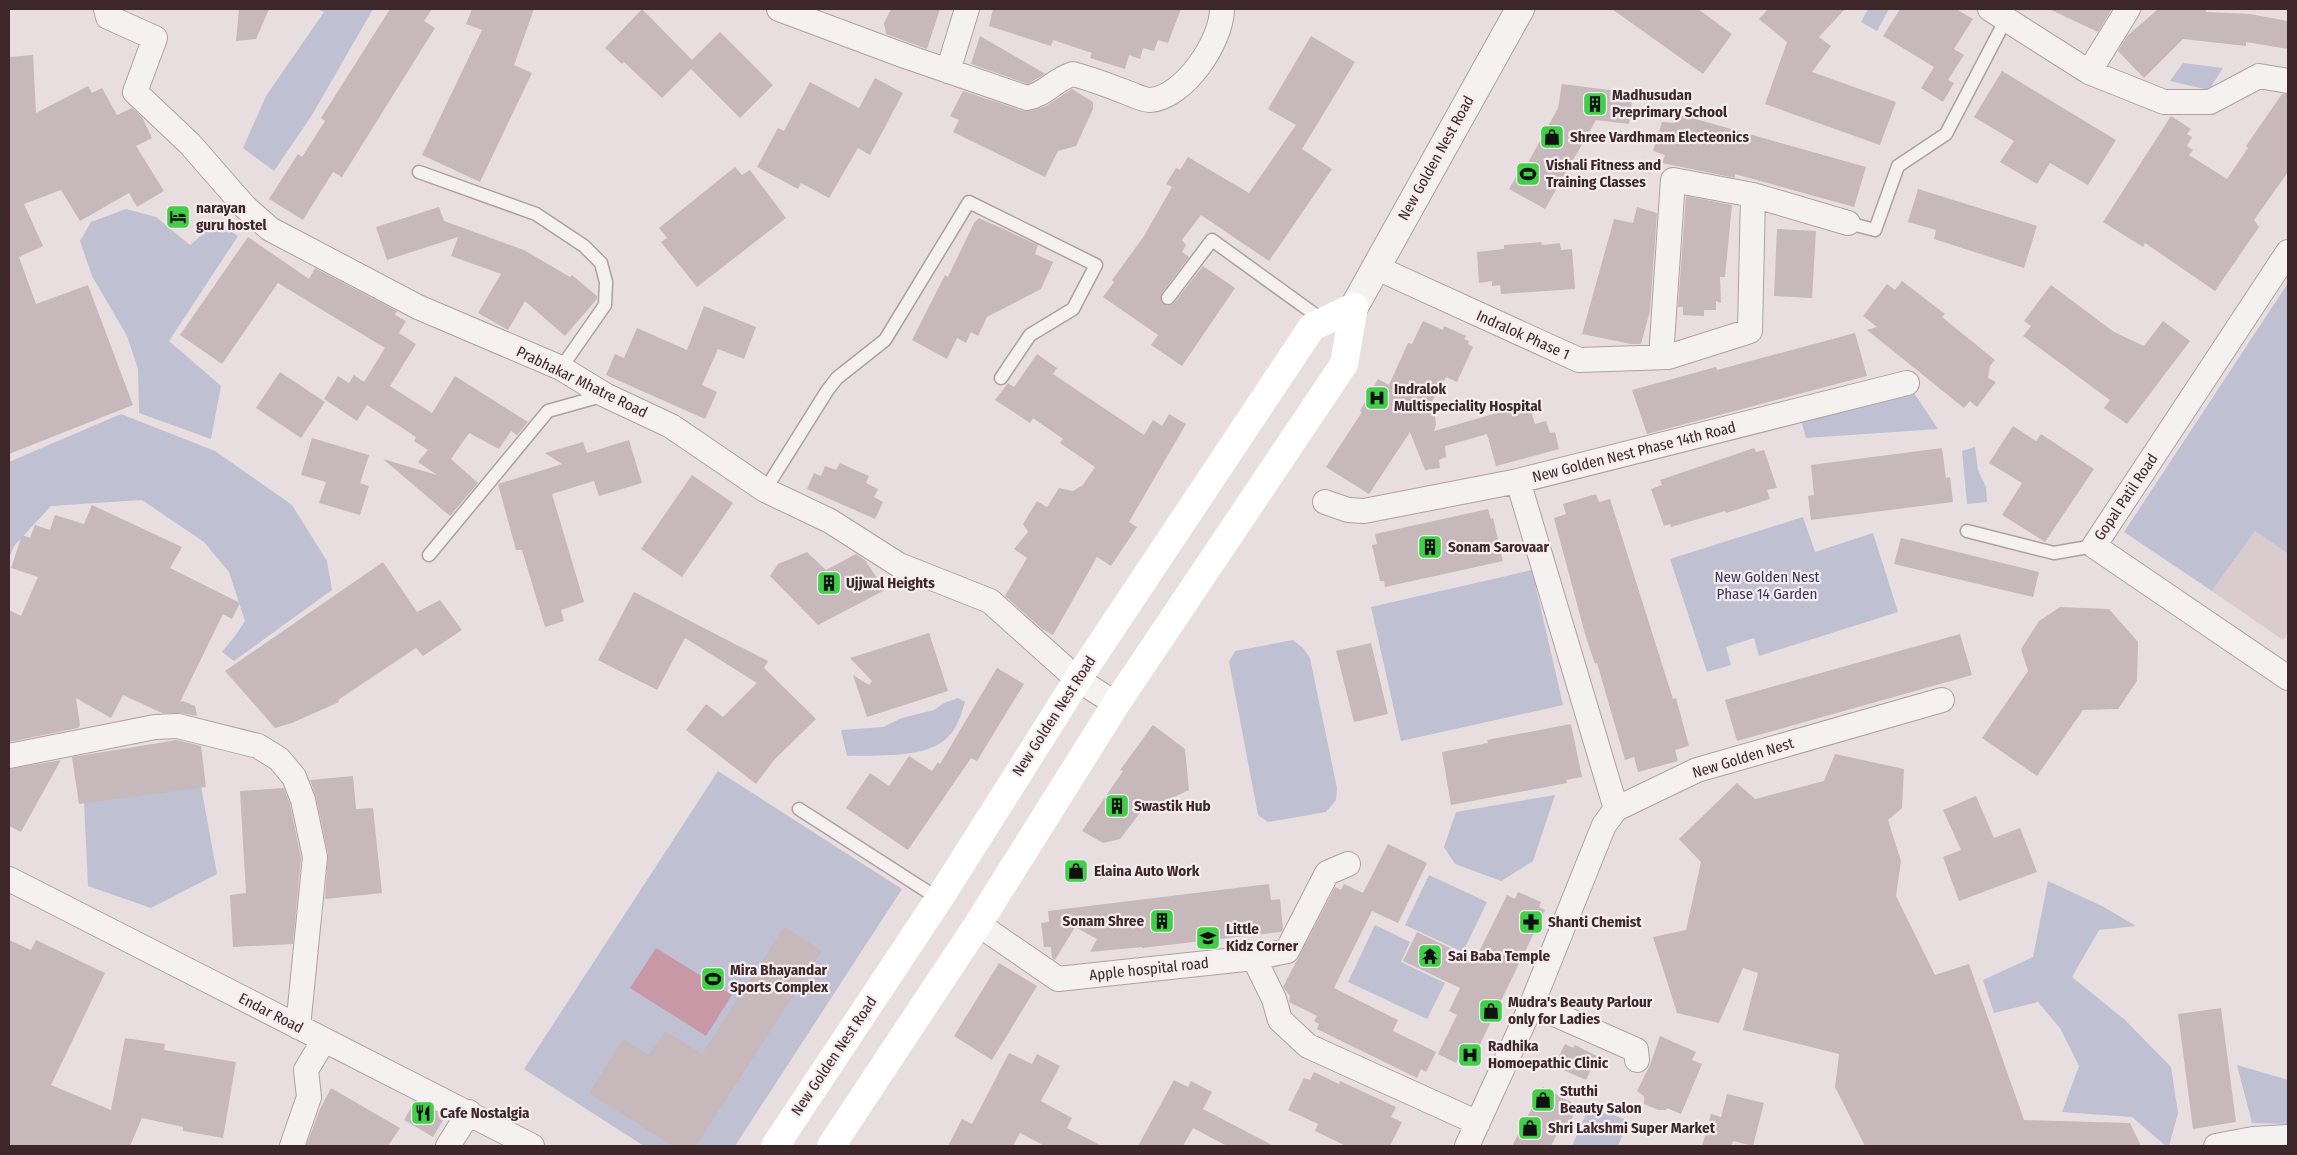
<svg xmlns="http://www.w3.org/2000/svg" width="2297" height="1155" viewBox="0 0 2297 1155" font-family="'Fira Sans Condensed',sans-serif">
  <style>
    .built { fill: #daccce }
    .green { fill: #bfc0d2 }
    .water { fill: #c898a6 }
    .building { fill: #c7b8bb }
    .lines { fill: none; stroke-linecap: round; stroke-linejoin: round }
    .service-casing { stroke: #aea0a2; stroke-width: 15 }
    .minor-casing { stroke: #aea0a2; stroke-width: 26 }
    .tertiary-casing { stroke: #aea0a2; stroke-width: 30 }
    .service { stroke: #f6f1f1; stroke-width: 12 }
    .minor { stroke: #f6f1f1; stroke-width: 24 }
    .tertiary { stroke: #f6f1f1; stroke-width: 28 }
    .secondary { stroke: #fff; stroke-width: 28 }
    .labels { text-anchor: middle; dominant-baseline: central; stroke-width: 4.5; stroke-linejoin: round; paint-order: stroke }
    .poi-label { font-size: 15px; font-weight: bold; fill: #3e272b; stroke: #f5edef; text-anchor: start }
    .street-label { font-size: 15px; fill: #3e272b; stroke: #f5edef }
    .park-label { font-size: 15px; fill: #35345a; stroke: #f5edef }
  </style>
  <rect width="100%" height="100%" fill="#e8dee0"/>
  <path class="built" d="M2255 531 2288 554V633L2283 640 2212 591Z"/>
  <path class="green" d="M318 9H373L312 115 274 171 243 148 266 96 324 12Z
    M1868 9H1889L1877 31 1861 22Z
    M2183 63 2223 68 2209 90 2170 81Z
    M126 209 156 217 190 245 217 222 238 236 169 341 221 386 211 439 139 413 138 369 127 336 92 276 80 241 91 222Z
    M2288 283V554L2255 531 2212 591 2124 532Z
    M1914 393 1938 429 1806 438 1801 420Z
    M121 414 215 451 292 505 327 561 332 590 234 661 222 652 235 636 245 621 229 572 204 542 142 500 51 506 14 546 9 558V462Z
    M1975 447 1978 470 1986 487 1987 502 1967 504 1962 451Z
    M1803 517 1815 552 1873 533 1898 612 1759 656 1754 638 1726 647 1731 665 1707 672 1670 559Z
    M1532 570 1563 705 1401 741 1371 607Z
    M1293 640 1303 648 1310 658 1337 788 1336 800 1326 812 1268 822 1258 815 1229 662 1235 651Z
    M958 698 965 702C961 714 958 727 948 737 928 759 875 755 847 756L841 730 883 727 902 718 934 710 944 703Z
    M718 771 902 889 735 1146H644L524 1069Z
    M201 786 217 874 151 908 88 886 84 801Z
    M1555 795 1533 861 1501 881 1455 864 1444 847 1456 812Z
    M1429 875 1487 902 1463 952 1405 925Z
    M2048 881 2102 906 2136 926 2099 930 2072 977 2125 1020 2171 1067 2178 1113 2169 1146H2166L2132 1117 2062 1112 2079 1066 2060 1028 2038 1002 1994 1013 1983 980 2033 957Z
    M1375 925 1410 942 1401 962 1445 983 1427 1019 1348 982Z
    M2237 1065 2288 1080V1124L2252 1123Z
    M1590 1105 1628 1121 1618 1146H1572Z"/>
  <path class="water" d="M656 948 732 995 706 1036 630 988Z"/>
  <path class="building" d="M239 9H269L256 39 236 41Z
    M390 9H432L424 21 435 28 342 177 333 172 303 220 269 199 298 154 302 157 325 121 321 118Z
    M472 9H534L514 65 532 73 480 182 422 155 482 30 466 24Z
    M642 9 692 60 720 32 773 85 740 118 691 69 662 98 624 62 622 64 605 48Z
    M891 9H940L927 49 886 34 884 23Z
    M993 9H1181L1168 43 1158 40 1154 51 1143 48 1140 59 1129 55 1125 69 1090 58 1092 53 1053 40 1051 46 989 26Z
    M1612 9H1698L1732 34 1703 74Z
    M1768 9H1845L1819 37 1831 46 1812 72 1896 102 1880 145 1765 104 1787 42 1759 19Z
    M1900 9H1956L1973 19 1954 49 1964 55 1948 80 1954 83 1943 102 1921 88 1934 67 1883 36Z
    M2049 9H2112L2098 32Z
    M2158 9H2206V12L2250 14 2288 21V49L2246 42V46L2183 39 2144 78 2118 51 2127 36Z
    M980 36 1037 69 1045 74 1028 84 971 64Z
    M1311 36 1355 62 1302 149 1332 169 1269 261 1201 215 1182 240 1186 245 1182 252 1189 257 1162 293 1161 302 1167 306 1174 303 1203 266 1235 288 1182 366 1151 345 1158 335 1103 297 1114 282 1112 280 1144 236 1172 187 1166 184 1176 168 1180 170 1188 157 1249 193 1296 125 1268 109Z
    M33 55 36 113 88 86 92 93 102 88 117 115 132 108 142 117 152 138 136 146 164 191 137 207 129 193 80 221 61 190 24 204 43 246 19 257 36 304 88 285 133 405 9 454V57Z
    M2002 71 2116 140 2088 185 2050 163 2037 184 2000 162 2014 141 1974 117Z
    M875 78 903 93 870 155 858 148 829 198 801 183 798 189 757 167 778 128 784 131 810 82 859 108Z
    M1562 84 1633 93 1629 124 1596 120 1545 209 1509 189 1521 168 1524 170 1558 108Z
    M1072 89 1093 102V109L1076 146 1058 151 1045 177 953 132 959 120 950 116 963 91 1023 111H1030L1046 106Z
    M2282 94H2288V172L2254 220 2259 227 2215 291 2145 243 2143 247 2103 222 2171 116 2191 129 2187 134 2192 137 2187 146 2193 150 2189 155 2227 179 2248 148 2246 146Z
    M1678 114 1866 167 1854 207 1735 174V178L1662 163 1665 155 1653 151 1662 122 1675 123Z
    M735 167 742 175 750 170 786 218 697 287 661 242 667 238 659 228Z
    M1918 189 2037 226 2024 268 1934 239 1936 230 1908 222Z
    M1686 196 1732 205 1725 277H1720L1721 303 1716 301V310H1704V316L1683 315V307H1678Z
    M439 207 444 221 524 250 570 277 572 275 597 296V299L565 336 525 301 508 330 478 313 501 274 451 256 458 237 387 260 376 227Z
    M1637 207 1657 213 1650 311 1641 344H1631L1582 334 1614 219 1633 223Z
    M979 218 1038 245 1035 254 1053 262 1041 289 987 317 978 336 971 332 966 343 957 338 947 359 912 340 945 275 948 277 974 223Z
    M1777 229 1816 231 1812 298 1774 296Z
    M248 237 309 279 315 268 397 311 395 315 406 321 399 333 416 344 390 386 432 413 455 376 528 422 517 435 511 431 499 449 469 433 451 459 478 483 450 516 383 459 437 475 418 462 428 450 414 441 416 437 367 405 357 421 324 399 338 376 349 383 354 375 364 382 385 348 278 283 222 364 180 335Z
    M1541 242 1542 245 1560 243 1561 250 1572 249 1575 289 1501 294 1500 285 1492 286V281L1479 283 1477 252 1504 249V245Z
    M1902 281 1945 314 1942 317 1995 360 1990 366 1988 378 1996 382 1977 407 1970 401 1964 408 1867 330 1877 327 1863 316 1887 284 1895 290Z
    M2051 285 2114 332 2144 346 2163 321 2190 341 2127 424 2104 408 2110 400 2023 336 2031 326 2024 321Z
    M704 306 756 327 744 359 718 349 702 385 717 392 705 419 606 375 615 354 624 358 637 328 687 350Z
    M1423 321 1443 330 1444 326 1466 336 1464 339 1469 341 1468 344 1473 347 1457 382 1446 377 1427 410 1435 415 1436 425 1434 431 1529 404 1535 424 1546 421 1550 433 1555 432 1559 449 1496 466 1487 434 1445 446 1446 457 1439 460 1440 468 1425 470 1410 432 1369 494 1326 467 1362 412 1360 411 1378 379 1389 385 1408 343 1412 344Z
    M1855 333 1867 376 1647 434 1632 390 1716 367 1717 370Z
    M1037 354 1057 368 1053 374 1144 435 1153 420 1162 426 1169 414 1186 424 1129 522 1137 527 1111 566 1097 557 1053 635 1042 629 1005 596 1027 558 1014 549 1028 532 1023 524 1037 501 1047 507 1059 488 1073 491 1083 485 1095 467 1060 443 1063 439 1033 418 1030 423 995 400 1008 383 1014 387Z
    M280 372 325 402 301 438 256 408Z
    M2013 426 2036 441 2041 434 2094 469 2045 542 2002 515 2022 483 1989 463Z
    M312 438 369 455 360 483 369 486 360 515 319 503 326 482 301 475Z
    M629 440 642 483 599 496 594 481 552 494 584 602 561 610 564 621 545 627 522 550H516L498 484 562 464 545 453 583 442 587 453Z
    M1754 448 1756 452 1764 450 1777 488 1767 490 1770 499 1726 513 1725 511 1671 527 1670 524 1664 526 1651 489 1662 485 1660 480Z
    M1942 448 1946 478 1950 477 1953 502 1811 520 1808 496 1814 495 1811 465Z
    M840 463 869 476 866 483 878 489 874 497 883 502 875 519 807 489 814 473 821 476 825 466 836 470Z
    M692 475 733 503 682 577 641 549Z
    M1596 494 1599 502 1610 499 1673 699 1676 698 1689 746 1675 750 1678 761 1638 772 1634 757 1625 760 1597 663 1595 664 1585 634 1554 518 1566 514 1563 504Z
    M92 505 182 547 170 568 240 603 232 619 223 614 180 702 183 701 195 706 197 716 181 713H162L123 695 111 718 76 698 80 725 78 728 9 742V610L21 616 38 577 11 568 22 535 30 538 35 525 50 530 55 515 84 524Z
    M1488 509 1491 519 1493 518 1503 561 1385 587 1384 581H1380L1372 545 1377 544 1375 534Z
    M1901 538 2039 572 2033 597 1894 564Z
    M807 552 826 570 856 554 865 560 885 590 818 625 770 576 778 564Z
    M383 562 417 612 440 600 462 630 423 656 416 648 338 700 339 702 292 723 275 728 225 671Z
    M634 592 768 661 764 668 816 719 774 760 756 784 686 730 706 704 723 717 757 683 685 638 657 690 598 660Z
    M2060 607 2109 609 2138 642 2137 681 2118 709 2083 710 2037 776 1982 738 2028 671 2021 649 2039 621Z
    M929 633 948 691 867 717 853 675 869 685 872 681 850 658Z
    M1960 634 1972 675 1737 741 1725 700Z
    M1371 643 1388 714 1354 722 1336 651Z
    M997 668 1024 684 977 761 971 758 908 850 846 808 870 773 889 786 909 756 932 771 938 762 940 764Z
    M1571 724 1582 777 1566 780 1567 783 1451 805 1442 752 1488 743 1487 740Z
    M1153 725 1185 749 1189 790 1140 813 1120 839 1103 843 1082 831 1123 771 1120 770Z
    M177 740 201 746 206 787 79 804 72 757Z
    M1835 754 1904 769 1902 808 1888 820 1901 861 1896 896 1935 975 1969 964 2024 1120 2130 1123 2141 1146H1865L1835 1087 1839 1054 1743 1030 1758 973 1743 968 1719 1023 1677 1013 1653 937 1686 930 1701 862 1679 839 1737 783 1755 799 1824 781Z
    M61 760 21 832 9 826V769Z
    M353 776 356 809 373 808 382 893 325 899 328 854 316 797 310 780Z
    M284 788 290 804 301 858 293 944 233 947 230 895 246 893 240 791Z
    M1976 796 1994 838 2020 828 2037 872 1959 901 1943 857 1961 850 1943 810Z
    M1388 844 1427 863 1398 923 1372 911 1334 988 1398 1020 1393 1031 1436 1052 1426 1072 1421 1069 1417 1078 1317 1029 1319 1024 1314 1021 1317 1016 1289 1002 1290 996 1283 987 1335 887 1341 890 1344 884 1363 893Z
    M1269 884 1271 900 1280 899 1283 929 1281 932 1142 948V947L1090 952 1097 939 1075 927 1055 960 1052 958 1051 947H1044L1041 923 1049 922 1048 911Z
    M1518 892 1541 902 1539 907 1545 910 1470 1065 1458 1059 1456 1063 1438 1054 1457 1015 1449 1011 1460 988 1403 961 1417 932 1475 960 1507 895 1515 899Z
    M784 927 822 951 696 1146H673L589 1093 623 1039 649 1055 665 1031 702 1054Z
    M9 940 31 950 36 940 105 973 51 1085 111 1110 125 1038 165 1044 164 1050 236 1062 223 1138 183 1131V1127L142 1118 130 1146H9Z
    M999 963 1037 986 992 1060 954 1036Z
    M2221 1008 2236 1122 2193 1129 2178 1014Z
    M1660 1036 1696 1052 1692 1060 1702 1064 1681 1114 1667 1108 1666 1110H1658L1644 1104V1096L1637 1091 1650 1065Z
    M1565 1044 1573 1048 1575 1045 1597 1056 1586 1080 1554 1066Z
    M1009 1053 1032 1064 1037 1054 1060 1066 1041 1101 1072 1118 1067 1128 1102 1146H1045L1020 1133 1013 1146H948L962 1119 972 1124Z
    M1314 1072 1339 1084 1340 1081 1396 1107 1391 1117 1402 1122 1390 1146H1346L1315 1131 1318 1124 1288 1110 1304 1078 1310 1080Z
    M1174 1080 1188 1087 1191 1081 1212 1092 1203 1109 1274 1146H1227L1193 1128 1183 1146H1138Z
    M1543 1087 1578 1106 1566 1131 1560 1128 1551 1146H1512Z
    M331 1088 400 1128 388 1146H306L320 1109Z
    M1727 1094 1764 1103 1753 1146 1733 1141 1731 1146H1702L1711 1114 1721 1117Z
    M415 1101 445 1117 433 1137 404 1120Z"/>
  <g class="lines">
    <defs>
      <path id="service" d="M419 172 536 214 584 246 601 263 606 282 605 305 561 368
        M1848 223 1875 230 1898 166 1946 134 2006 19
        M1168 298 1212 240 1324 321
        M765 490 827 391 837 378 885 340 969 202 1096 265 1073 309 1030 335 1001 378
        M1967 531 2054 553 2094 546
        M429 555 548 411 605 395
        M799 809 939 899"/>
      <path id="minor" d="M106 9 108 17 155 38 135 92 190 144 245 207 270 229 418 307 561 368 605 395 671 426 765 490 830 521 899 565 990 601 1077 679 1116 704
        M779 9 905 56 1027 98C1045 95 1055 79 1073 74 1092 79 1110 86 1128 93 1134 95 1143 100 1150 100 1184 98 1222 41 1222 9
        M1990 9 2089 72 2164 102H2210L2259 76 2288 81
        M948 71 967 9
        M2089 72 2128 9
        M2288 252 2094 546 2288 678
        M1375 267 1579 360 1668 357 1750 331 1753 195
        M1661 357 1673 180 1753 195 1848 223
        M1325 502 1348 510 1364 511 1518 481
        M9 756 155 727 178 726 258 746 279 759 294 777 303 800 315 857 298 1027
        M1616 809 1518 481 1907 383
        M9 879 532 1146
        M978 924 1058 979 1254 958 1274 999 1280 1020 1308 1046 1478 1123
        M1254 958 1287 951 1327 873 1348 864
        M1532 1004 1636 1050 1637 1060
        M292 1146 309 1097 306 1070 324 1040
        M448 1146 469 1112
        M1467 1146 1532 1004 1604 825 1616 809 1697 770 1942 700
        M2216 1146 2253 1139 2288 1137"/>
      <path id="tertiary" d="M1354 307 1520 9"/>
    </defs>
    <use href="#service" class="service-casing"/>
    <use href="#minor" class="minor-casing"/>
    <use href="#tertiary" class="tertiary-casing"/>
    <use href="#service" class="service"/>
    <use href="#minor" class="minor"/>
    <use href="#tertiary" class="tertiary"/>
    <path class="secondary" d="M775 1146 939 899 1085 668 1312 327 1354 307 1344 364 1116 704 978 924 831 1146"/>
  </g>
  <defs>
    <symbol id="building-square" viewBox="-11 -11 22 22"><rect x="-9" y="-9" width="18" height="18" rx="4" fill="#41cf49" stroke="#f5edef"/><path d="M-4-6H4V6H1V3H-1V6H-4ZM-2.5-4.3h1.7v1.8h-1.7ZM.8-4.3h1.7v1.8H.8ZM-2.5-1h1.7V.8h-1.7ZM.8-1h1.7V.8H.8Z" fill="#111"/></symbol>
    <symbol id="shop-square" viewBox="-11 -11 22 22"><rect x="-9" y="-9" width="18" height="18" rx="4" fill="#41cf49" stroke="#f5edef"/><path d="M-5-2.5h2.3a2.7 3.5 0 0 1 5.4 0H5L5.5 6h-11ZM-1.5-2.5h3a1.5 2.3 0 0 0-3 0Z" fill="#111"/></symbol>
    <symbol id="stadium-square" viewBox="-11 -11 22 22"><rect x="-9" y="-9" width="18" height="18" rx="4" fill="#41cf49" stroke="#f5edef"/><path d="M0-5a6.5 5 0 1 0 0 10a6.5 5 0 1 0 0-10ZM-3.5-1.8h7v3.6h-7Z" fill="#111"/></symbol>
    <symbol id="hotel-square" viewBox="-11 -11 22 22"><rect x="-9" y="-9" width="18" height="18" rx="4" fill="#41cf49" stroke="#f5edef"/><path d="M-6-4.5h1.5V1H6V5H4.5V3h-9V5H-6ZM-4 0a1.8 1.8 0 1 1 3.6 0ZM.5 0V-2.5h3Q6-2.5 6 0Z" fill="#111"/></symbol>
    <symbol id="hospital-square" viewBox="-11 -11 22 22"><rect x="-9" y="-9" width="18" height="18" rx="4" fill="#41cf49" stroke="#f5edef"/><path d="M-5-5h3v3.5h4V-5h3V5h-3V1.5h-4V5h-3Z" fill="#111"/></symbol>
    <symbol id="pharmacy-square" viewBox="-11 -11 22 22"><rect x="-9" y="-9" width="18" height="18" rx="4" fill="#41cf49" stroke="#f5edef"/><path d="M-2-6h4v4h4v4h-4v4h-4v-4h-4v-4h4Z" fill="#111"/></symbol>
    <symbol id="school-square" viewBox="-11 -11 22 22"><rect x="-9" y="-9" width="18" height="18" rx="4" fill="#41cf49" stroke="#f5edef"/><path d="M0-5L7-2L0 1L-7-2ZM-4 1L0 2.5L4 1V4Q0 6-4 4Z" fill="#111"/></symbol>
    <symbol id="temple-square" viewBox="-11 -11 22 22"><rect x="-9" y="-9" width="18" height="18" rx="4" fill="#41cf49" stroke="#f5edef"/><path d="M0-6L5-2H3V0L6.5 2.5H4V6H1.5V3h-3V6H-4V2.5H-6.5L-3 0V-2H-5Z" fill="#111"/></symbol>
    <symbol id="restaurant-square" viewBox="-11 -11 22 22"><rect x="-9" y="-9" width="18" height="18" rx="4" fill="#41cf49" stroke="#f5edef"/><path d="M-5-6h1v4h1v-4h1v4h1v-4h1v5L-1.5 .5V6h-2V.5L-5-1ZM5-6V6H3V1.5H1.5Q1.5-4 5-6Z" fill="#111"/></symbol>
  </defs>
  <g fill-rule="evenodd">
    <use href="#building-square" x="1581" y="90" width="28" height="28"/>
    <use href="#shop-square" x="1538" y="123" width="28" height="28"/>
    <use href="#stadium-square" x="1514" y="160" width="28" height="28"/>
    <use href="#hotel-square" x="164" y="203" width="28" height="28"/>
    <use href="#hospital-square" x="1363" y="384" width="28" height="28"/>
    <use href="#building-square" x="1416" y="533" width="28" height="28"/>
    <use href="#building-square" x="815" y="569" width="28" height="28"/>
    <use href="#building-square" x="1103" y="792" width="28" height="28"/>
    <use href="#shop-square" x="1062" y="857" width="28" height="28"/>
    <use href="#building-square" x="1148" y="907" width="28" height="28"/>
    <use href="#pharmacy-square" x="1517" y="908" width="28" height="28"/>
    <use href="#school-square" x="1194" y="924" width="28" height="28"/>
    <use href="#temple-square" x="1416" y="942" width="28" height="28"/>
    <use href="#stadium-square" x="699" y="965" width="28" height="28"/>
    <use href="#shop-square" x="1477" y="997" width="28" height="28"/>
    <use href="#hospital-square" x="1456" y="1041" width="28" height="28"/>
    <use href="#shop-square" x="1529" y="1086" width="28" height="28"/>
    <use href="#restaurant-square" x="409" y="1099" width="28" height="28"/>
    <use href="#shop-square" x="1516" y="1114" width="28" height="28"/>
  </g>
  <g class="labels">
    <g class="poi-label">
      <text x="1612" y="95">Madhusudan<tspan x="1612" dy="17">Preprimary School</tspan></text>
      <text x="1570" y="137">Shree Vardhmam Electeonics</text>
      <text x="1546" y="165">Vishali Fitness and<tspan x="1546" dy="17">Training Classes</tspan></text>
      <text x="196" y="208">narayan<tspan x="196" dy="17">guru hostel</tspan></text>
      <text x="1394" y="389">Indralok<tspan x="1394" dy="17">Multispeciality Hospital</tspan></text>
      <text x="1448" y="547">Sonam Sarovaar</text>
      <text x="846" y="583">Ujjwal Heights</text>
      <text x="1134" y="806">Swastik Hub</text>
      <text x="1094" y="871">Elaina Auto Work</text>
      <text x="1144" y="921" text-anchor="end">Sonam Shree</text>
      <text x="1548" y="922">Shanti Chemist</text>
      <text x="1226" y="929">Little<tspan x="1226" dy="17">Kidz Corner</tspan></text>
      <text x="1448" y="956">Sai Baba Temple</text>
      <text x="730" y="970">Mira Bhayandar<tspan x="730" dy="17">Sports Complex</tspan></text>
      <text x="1508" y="1002">Mudra's Beauty Parlour<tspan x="1508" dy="17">only for Ladies</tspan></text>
      <text x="1488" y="1046">Radhika<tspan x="1488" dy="17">Homoepathic Clinic</tspan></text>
      <text x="1560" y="1091">Stuthi<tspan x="1560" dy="17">Beauty Salon</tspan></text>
      <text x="440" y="1113">Cafe Nostalgia</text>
      <text x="1548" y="1128">Shri Lakshmi Super Market</text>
    </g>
    <g class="street-label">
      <text transform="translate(1436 158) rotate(-61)">New Golden Nest Road</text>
      <text transform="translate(1523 335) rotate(24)">Indralok Phase 1</text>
      <text transform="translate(582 382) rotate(26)">Prabhakar Mhatre Road</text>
      <text transform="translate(1634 452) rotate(-14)">New Golden Nest Phase 14th Road</text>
      <text transform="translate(2126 497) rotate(-56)">Gopal Patil Road</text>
      <text transform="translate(1054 716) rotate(-57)">New Golden Nest Road</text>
      <text transform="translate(1743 758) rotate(-17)">New Golden Nest</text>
      <text transform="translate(1149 969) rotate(-6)">Apple hospital road</text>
      <text transform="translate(271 1013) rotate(27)">Endar Road</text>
      <text transform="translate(834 1056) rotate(-56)">New Golden Nest Road</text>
    </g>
    <g class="park-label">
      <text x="1767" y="577">New Golden Nest<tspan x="1767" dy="17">Phase 14 Garden</tspan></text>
    </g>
  </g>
  <rect width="2297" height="1155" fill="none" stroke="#3e272b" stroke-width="20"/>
</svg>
